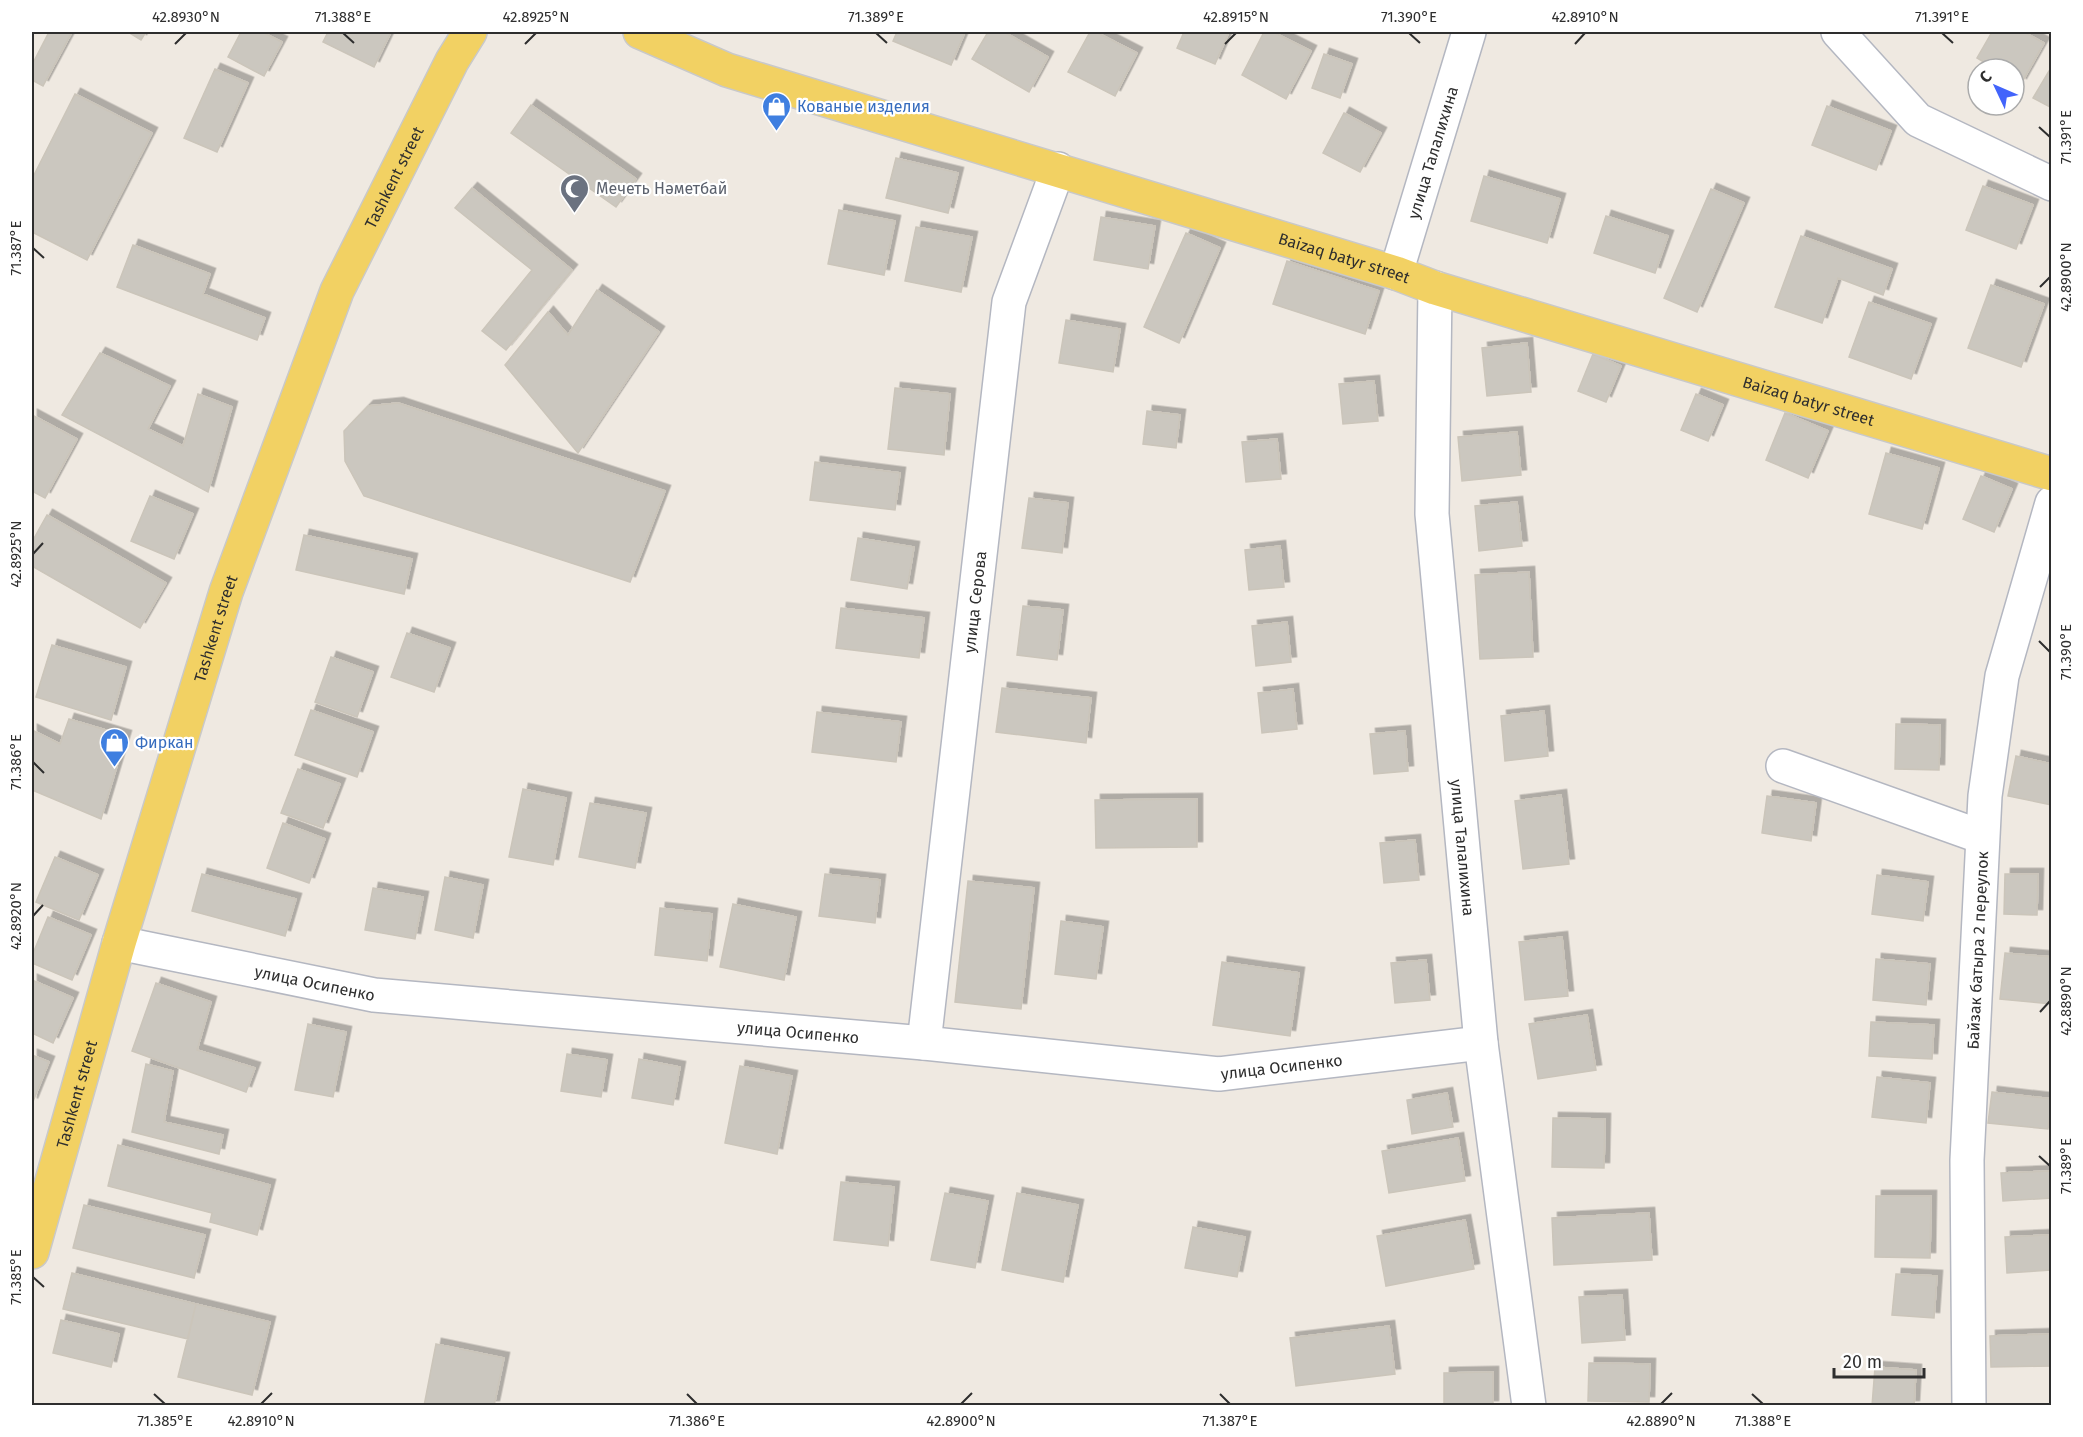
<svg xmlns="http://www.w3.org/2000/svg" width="2083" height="1437" viewBox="0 0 2083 1437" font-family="'Fira Sans',sans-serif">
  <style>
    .building { fill: #cbc7bf; stroke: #cbc5ba; stroke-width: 1.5; filter: url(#shadow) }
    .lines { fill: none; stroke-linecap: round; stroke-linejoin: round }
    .minor-casing { stroke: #b4b7c1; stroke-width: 36 }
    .major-casing { stroke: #c9c9c9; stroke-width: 36 }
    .minor { stroke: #fff; stroke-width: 33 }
    .major { stroke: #f2d163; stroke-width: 33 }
    .ticks { fill: none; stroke: #2e2e2e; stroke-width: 2 }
    .labels { text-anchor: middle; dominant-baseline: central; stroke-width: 4.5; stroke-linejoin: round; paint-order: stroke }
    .shop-label { font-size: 16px; fill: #366cbe; stroke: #fff; text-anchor: start }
    .street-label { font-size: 16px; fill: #2e2e2e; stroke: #fff }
    .worship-label { font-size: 16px; fill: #5b616d; stroke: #fff; text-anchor: start }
    .neatline { fill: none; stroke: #2e2e2e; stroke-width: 2 }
    .ticks-label { font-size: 15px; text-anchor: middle; fill: #2e2e2e }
  </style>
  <defs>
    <filter id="shadow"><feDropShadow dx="5.5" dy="-5.5" stdDeviation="0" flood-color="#0004"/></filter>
  </defs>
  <rect width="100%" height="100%" fill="#efe9e1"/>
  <path class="building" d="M49 32H72L43 86 32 80V65Z
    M128 32H146L141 40Z
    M241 32H262L282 42 264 76 228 57Z
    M328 32H391L374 67 323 42Z
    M897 32H965L951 65 893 41Z
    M988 32H1004L1048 57 1029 92 972 59Z
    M1090 32H1096L1137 53 1115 96 1068 72Z
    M1184 32H1229L1215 64 1177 48Z
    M1264 32H1273L1311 51 1286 99 1242 75Z
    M1992 32H2024L2044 43 2021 84 2014 80V69H1995L1977 58Z
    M1324 54 1352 64 1340 98 1312 88Z
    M2052 66V108L2033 98Z
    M215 69 248 83 217 152 184 138Z
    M75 94 152 133 87 260 32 232V179Z
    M531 105 636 179 616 207 511 133Z
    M1827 106 1891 131 1876 170 1812 145Z
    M1344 113 1381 133 1360 172 1323 153Z
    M896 158 958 173 948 213 886 198Z
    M1484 176 1560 199 1547 243 1471 221Z
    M1983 186 2033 205 2016 249 1966 230Z
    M472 188 572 270 506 350 482 331 532 270 455 208Z
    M1711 189 1744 203 1697 312 1664 298Z
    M839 210 895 221 884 275 828 264Z
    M1606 216 1668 236 1655 273 1594 253Z
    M1101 217 1155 226 1148 269 1094 260Z
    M916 227 972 237 961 292 905 281Z
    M1186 233 1220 248 1179 343 1144 327Z
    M1801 236 1892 269 1883 295 1838 278 1822 323 1775 307Z
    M133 245 210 274 203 294 265 318 257 340 117 287Z
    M1287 261 1379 291 1365 334 1273 304Z
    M1991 285 2044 304 2021 367 1968 348Z
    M597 290 659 332 578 453 505 365 548 312 568 335Z
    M1869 302 1931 324 1911 379 1849 357Z
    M1066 320 1120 329 1113 372 1059 363Z
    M1527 343 1531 392 1487 396 1482 348Z
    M100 353 170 386 148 429 183 446 198 394 232 407 208 492 62 415Z
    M1593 354 1621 366 1606 402 1578 391Z
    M1374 381 1378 421 1343 424 1339 384Z
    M895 388 950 394 944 455 888 449Z
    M1696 394 1723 405 1708 441 1681 430Z
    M398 403 665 491 630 582 364 496 345 461 344 431 368 406Z
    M1147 411 1180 415 1176 448 1143 444Z
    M1785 413 1828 431 1808 478 1766 460Z
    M32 415 77 439 45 498 32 491Z
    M1517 432 1521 475 1462 481 1458 437Z
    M1277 439 1281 479 1246 482 1242 442Z
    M1886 453 1939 468 1922 529 1869 514Z
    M815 462 900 473 895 510 810 500Z
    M1981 476 2012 489 1994 532 1963 519Z
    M150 496 193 514 174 559 131 541Z
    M1029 498 1068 503 1062 553 1022 548Z
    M1517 502 1522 546 1479 551 1475 506Z
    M47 515 166 583 140 628 32 566V542Z
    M304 535 412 559 404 594 296 570Z
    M858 538 914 547 907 589 851 580Z
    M1280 546 1284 587 1249 590 1245 550Z
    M1529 572 1533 657 1480 659 1475 575Z
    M1023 606 1063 610 1057 660 1017 655Z
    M841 608 924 618 919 658 836 648Z
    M1287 622 1291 662 1256 666 1252 626Z
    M407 633 450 648 434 692 391 677Z
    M52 645 126 667 111 720 36 697Z
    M331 657 373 672 357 717 315 702Z
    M1002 688 1091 698 1086 743 996 732Z
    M1293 689 1297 729 1262 733 1258 693Z
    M311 710 373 732 357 777 295 755Z
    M1544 711 1548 756 1505 761 1501 716Z
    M817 712 901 722 896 762 812 752Z
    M69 719 126 736 101 819 32 790V730L60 744Z
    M1896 724 1940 725 1939 770 1895 769Z
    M1405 731 1408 771 1374 774 1370 734Z
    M2016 756 2052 764V805L2008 796Z
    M298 769 340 784 323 828 281 813Z
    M523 789 566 798 553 865 509 857Z
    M1561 795 1569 864 1523 869 1515 801Z
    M1767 796 1816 803 1811 841 1762 833Z
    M1197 799V847L1096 848 1095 800Z
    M590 803 646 813 635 868 579 857Z
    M283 823 325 839 309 883 267 868Z
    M1415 840 1419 880 1384 883 1380 843Z
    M55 857 98 875 79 920 36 902Z
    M202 874 296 899 285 936 192 911Z
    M825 874 880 880 875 923 819 916Z
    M2005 874H2038L2037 915 2004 914Z
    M1877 875 1928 882 1923 921 1872 914Z
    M445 877 483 885 473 938 435 930Z
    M968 881 1034 888 1021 1009 955 1002Z
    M373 888 423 897 415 939 365 930Z
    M733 904 796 917 784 980 720 967Z
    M660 908 712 914 707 961 655 955Z
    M48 917 91 935 72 980 32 963V956Z
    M1061 921 1103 927 1096 979 1055 974Z
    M1562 937 1568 996 1525 1000 1519 942Z
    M2005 953 2052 957V1004L2000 999Z
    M1876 959 1930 964 1926 1005 1873 1000Z
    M1426 960 1430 1000 1395 1003 1391 963Z
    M1222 962 1299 973 1290 1036 1213 1025Z
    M32 980 73 998 53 1043 32 1033Z
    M156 983 211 1002 197 1050 255 1068 246 1092 132 1051Z
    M1587 1015 1596 1070 1538 1079 1529 1024Z
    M1871 1022 1934 1025 1932 1059 1869 1056Z
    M308 1024 346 1032 333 1097 295 1090Z
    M567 1054 607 1060 601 1097 561 1091Z
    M32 1055 49 1062 32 1104Z
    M639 1059 680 1067 673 1105 632 1098Z
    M146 1064 173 1071 164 1122 223 1135 219 1154 132 1132Z
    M740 1066 792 1076 777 1154 725 1143Z
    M1877 1077 1930 1083 1926 1123 1872 1117Z
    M1992 1092 2052 1099 2048 1129 1988 1123Z
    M1447 1093 1453 1127 1412 1134 1407 1100Z
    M1553 1118 1605 1119 1604 1168 1552 1167Z
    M1458 1138 1465 1181 1389 1193 1382 1151Z
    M118 1145 270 1185 257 1235 210 1222 212 1213 108 1186Z
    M2050 1171 2052 1198 2003 1201 2001 1173Z
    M841 1182 894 1187 888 1246 834 1240Z
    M945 1193 988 1201 975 1268 931 1260Z
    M1017 1193 1078 1205 1063 1282 1002 1270Z
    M1876 1196H1931L1930 1258 1875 1257Z
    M84 1205 205 1235 194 1278 73 1248Z
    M1649 1213 1652 1260 1554 1265 1552 1218Z
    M1465 1220 1474 1269 1386 1286 1377 1236Z
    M1193 1227 1245 1237 1237 1277 1185 1268Z
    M2049 1235 2051 1270 2007 1273 2005 1237Z
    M72 1273 196 1304 188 1339 63 1309Z
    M1896 1274 1937 1276 1934 1318 1892 1315Z
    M1622 1295 1625 1340 1582 1343 1579 1297Z
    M196 1304 270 1322 252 1395 178 1377Z
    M61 1320 119 1334 111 1367 53 1353Z
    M1389 1326 1395 1374 1296 1386 1290 1338Z
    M2052 1334V1366L1991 1367 1990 1336Z
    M436 1344 504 1358 494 1406H424Z
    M1589 1363 1650 1364 1649 1402 1588 1401Z
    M1875 1367 1916 1370 1914 1406H1872Z
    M1493 1372V1406H1444V1373Z"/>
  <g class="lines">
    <defs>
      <g id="minor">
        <path d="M1838 32 1918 120 2052 184"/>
        <path id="s1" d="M1396 273 1469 32"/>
        <path id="s2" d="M1435 288 1432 514 1481 1043 1529 1406"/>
        <path d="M1783 766 1982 837"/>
        <path id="s3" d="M119 943 374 995 924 1043 1219 1074 1481 1043"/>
        <path id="s4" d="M924 1043 1009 302 1058 169"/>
        <path id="s5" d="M1969 1406 1967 1160 1985 796 2002 676 2052 503"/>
      </g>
      <g id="major">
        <path id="s6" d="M640 32 727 70 1396 273 1435 288 2052 474"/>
        <path id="s7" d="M32 1252 119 943 226 592 337 291 452 61 470 32"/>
      </g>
    </defs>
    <use href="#minor" class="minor-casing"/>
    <use href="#major" class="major-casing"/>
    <use href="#minor" class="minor"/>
    <use href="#major" class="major"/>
  </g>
  <path class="ticks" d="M343 33 354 43M876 33 887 43M1409 33 1420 43M1942 33 1953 43M175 44 186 33M525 44 536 33M1225 44 1236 33M1575 44 1585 33M2039 127 2050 137M33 248 44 258M2040 287 2050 277M33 554 43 543M2039 641 2050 652M33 762 44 773M33 916 43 905M2040 1012 2050 1001M2039 1156 2050 1166M33 1277 44 1287M154 1394 165 1404M687 1394 697 1404M1220 1394 1230 1404M1752 1394 1763 1404M261 1404 272 1393M961 1404 972 1393M1661 1404 1672 1393"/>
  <defs>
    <symbol id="shop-pin" viewBox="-11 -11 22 30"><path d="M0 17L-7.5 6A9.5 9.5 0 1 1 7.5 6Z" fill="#3f7fe0" stroke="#fff"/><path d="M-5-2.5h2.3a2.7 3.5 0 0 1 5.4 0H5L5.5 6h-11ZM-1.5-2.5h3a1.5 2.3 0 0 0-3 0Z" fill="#fff"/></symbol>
    <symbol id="mosque-pin" viewBox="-11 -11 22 30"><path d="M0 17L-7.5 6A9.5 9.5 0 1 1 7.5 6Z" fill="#6b7280" stroke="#fff"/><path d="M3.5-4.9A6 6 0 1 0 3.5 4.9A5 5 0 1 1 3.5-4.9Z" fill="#fff"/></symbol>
  </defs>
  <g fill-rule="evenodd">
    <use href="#shop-pin" x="760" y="90" width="33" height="45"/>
    <use href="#mosque-pin" x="558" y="172" width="33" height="45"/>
    <use href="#shop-pin" x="98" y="726" width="33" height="45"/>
  </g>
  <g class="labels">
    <g class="shop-label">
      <text x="797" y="106">Кованые изделия</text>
      <text x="135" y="742">Фиркан</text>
    </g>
    <g class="street-label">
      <text stroke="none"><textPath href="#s1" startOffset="126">улица Талалихина</textPath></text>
      <text stroke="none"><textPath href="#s7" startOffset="1136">Tashkent street</textPath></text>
      <text stroke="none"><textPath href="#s6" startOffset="740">Baizaq batyr street</textPath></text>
      <text stroke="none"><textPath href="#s6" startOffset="1226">Baizaq batyr street</textPath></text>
      <text stroke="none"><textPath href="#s4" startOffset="444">улица Серова</textPath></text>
      <text stroke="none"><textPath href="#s7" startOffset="650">Tashkent street</textPath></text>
      <text stroke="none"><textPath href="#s2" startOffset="561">улица Талалихина</textPath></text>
      <text stroke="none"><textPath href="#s5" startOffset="456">Байзак батыра 2 переулок</textPath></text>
      <text stroke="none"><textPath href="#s3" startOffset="200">улица Осипенко</textPath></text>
      <text stroke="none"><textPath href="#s3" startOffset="686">улица Осипенко</textPath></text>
      <text stroke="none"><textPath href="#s3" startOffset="1172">улица Осипенко</textPath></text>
      <text stroke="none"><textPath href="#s7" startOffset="164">Tashkent street</textPath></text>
    </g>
    <g class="worship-label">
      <text x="596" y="188">Мечеть Нәметбай</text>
    </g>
  </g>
  <rect width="2083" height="1437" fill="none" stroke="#ffffff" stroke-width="66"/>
  <g transform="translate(1996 87) rotate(314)"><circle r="28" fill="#ffffff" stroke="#ababab" stroke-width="1.5"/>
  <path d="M0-4.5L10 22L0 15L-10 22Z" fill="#4264fb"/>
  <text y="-9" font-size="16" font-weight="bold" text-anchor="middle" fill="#2e2e2e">С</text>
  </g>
  <path d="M1834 1368v9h90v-9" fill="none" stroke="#2e2e2e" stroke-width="3"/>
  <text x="1843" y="1368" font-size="18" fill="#2e2e2e" stroke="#ffffff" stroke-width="4.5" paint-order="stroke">20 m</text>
  <rect x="33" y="33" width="2017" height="1371" class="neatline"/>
  <g class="ticks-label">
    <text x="186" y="22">42.8930°N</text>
    <text x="343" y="22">71.388°E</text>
    <text x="536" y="22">42.8925°N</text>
    <text x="876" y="22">71.389°E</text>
    <text x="1236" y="22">42.8915°N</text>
    <text x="1409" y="22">71.390°E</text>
    <text x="1585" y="22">42.8910°N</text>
    <text x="1942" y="22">71.391°E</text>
    <text transform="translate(2066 137) rotate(-90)" y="5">71.391°E</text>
    <text transform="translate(16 248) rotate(-90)" y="5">71.387°E</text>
    <text transform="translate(2066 277) rotate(-90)" y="5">42.8900°N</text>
    <text transform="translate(16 554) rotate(-90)" y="5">42.8925°N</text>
    <text transform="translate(2066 652) rotate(-90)" y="5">71.390°E</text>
    <text transform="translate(16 762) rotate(-90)" y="5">71.386°E</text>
    <text transform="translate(16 916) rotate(-90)" y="5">42.8920°N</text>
    <text transform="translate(2066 1001) rotate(-90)" y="5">42.8890°N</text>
    <text transform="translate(2066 1166) rotate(-90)" y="5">71.389°E</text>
    <text transform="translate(16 1277) rotate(-90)" y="5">71.385°E</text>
    <text x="165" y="1426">71.385°E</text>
    <text x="261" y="1426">42.8910°N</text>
    <text x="697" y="1426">71.386°E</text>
    <text x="961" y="1426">42.8900°N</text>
    <text x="1230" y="1426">71.387°E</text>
    <text x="1661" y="1426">42.8890°N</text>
    <text x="1763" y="1426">71.388°E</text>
  </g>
</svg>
